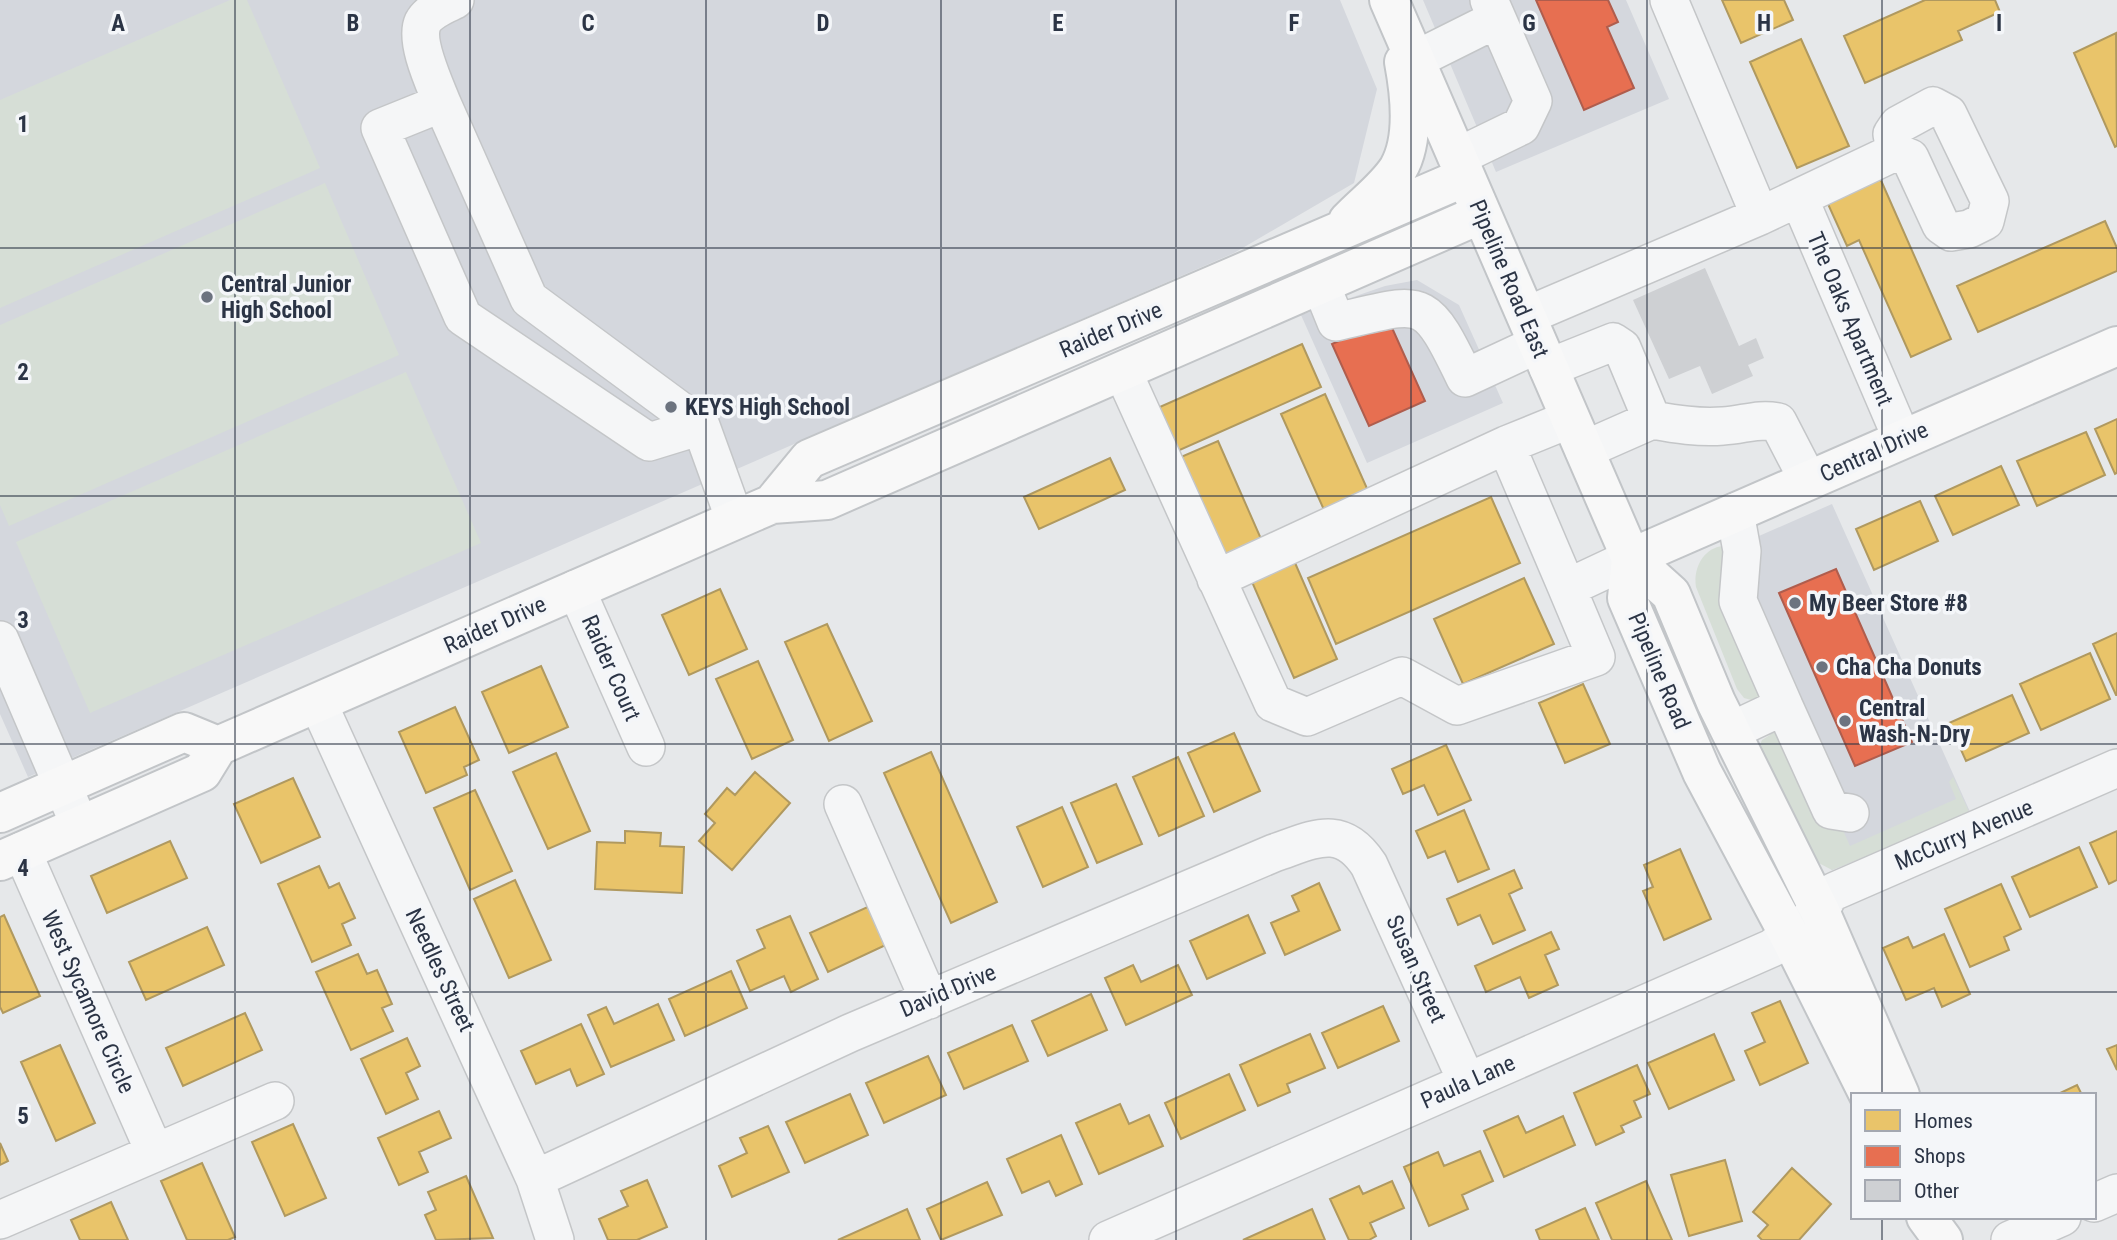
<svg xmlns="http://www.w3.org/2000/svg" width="2117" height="1240" viewBox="0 0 2117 1240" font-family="'Roboto Condensed',sans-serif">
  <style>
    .built { fill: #d4d7dd }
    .green { fill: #d6ded6 }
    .homes { fill: #e9c46a; stroke: #b0995f; stroke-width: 2 }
    .shops { fill: #e76f51; stroke: #af5d4d; stroke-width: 2 }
    .building { fill: #ced0d3 }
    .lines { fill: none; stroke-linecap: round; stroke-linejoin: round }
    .minor-casing { stroke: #c4c6c8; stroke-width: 40 }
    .major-casing { stroke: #c2c5c8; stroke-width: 42 }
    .minor { stroke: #f5f6f7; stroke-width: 37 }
    .major { stroke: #f8f8f8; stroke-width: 38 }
    .grid { fill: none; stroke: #2b3445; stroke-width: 2; stroke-opacity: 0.55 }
    .poi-dot { fill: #6c737f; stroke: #f4f6f9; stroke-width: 2.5 }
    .labels { text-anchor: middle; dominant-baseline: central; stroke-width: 7; stroke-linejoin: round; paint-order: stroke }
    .street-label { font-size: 23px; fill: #2b3445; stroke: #f4f6f9 }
    .poi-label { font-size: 23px; font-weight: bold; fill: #2b3445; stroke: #f4f6f9; text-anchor: start }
    .grid-label { font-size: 23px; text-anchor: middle; font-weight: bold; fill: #2b3445; stroke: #f4f6f9; stroke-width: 7; stroke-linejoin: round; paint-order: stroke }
  </style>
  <rect width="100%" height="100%" fill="#e6e8ea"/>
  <path class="built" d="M0 0H1340L1377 89 1354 183 1234 253 28 777 0 714Z
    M1423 0H1626L1669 99 1496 172Z
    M1417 280 1459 305 1503 403 1367 463 1301 315 1385 286Z
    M1832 504 1971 814 1832 870 1827 866 1717 613 1718 554Z"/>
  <path class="green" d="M230 0H247L320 168 0 308V100Z
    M325 183 399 355 9 526 0 505V325Z
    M406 372 481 543 90 713 16 542Z
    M1723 546 1761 694 1755 701 1744 698 1737 689 1696 587C1693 569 1703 548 1723 546Z
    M1773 733 1780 734 1842 828 1850 846 1956 799 1949 782 1953 777 1970 814 1832 870 1813 860 1758 749 1762 740Z"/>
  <path class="homes" d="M1722 0H1784L1793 20 1741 43Z
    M1925 0H1995L2000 12 1958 31 1962 40 1865 83 1844 36Z
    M2116 33 2117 146 2115 147 2074 53Z
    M1801 39 1849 146 1797 168 1750 62Z
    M1876 169 1951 339 1911 357 1859 240 1847 246 1823 193Z
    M2105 221 2117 248V271L1978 332 1957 286Z
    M1302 344 1321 387 1173 453 1153 410Z
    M1325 394 1373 502 1329 521 1281 414Z
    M2117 419V473L2115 474 2095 429Z
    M2086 432 2105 475 2037 506 2017 461Z
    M1218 441 1265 548 1222 567 1174 460Z
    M1110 458 1125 490 1039 529 1024 497Z
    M2001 466 2019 505 1953 535 1935 496Z
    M1491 497 1520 563 1336 644 1308 578Z
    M1920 501 1938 541 1874 570 1856 529Z
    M1292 556 1337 659 1294 678 1249 575Z
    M1524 578 1554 644 1463 684 1434 619Z
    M720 589 747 649 689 675 662 615Z
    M827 624 872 721 829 741 785 642Z
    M2117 633V695H2116L2093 644Z
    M2090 653 2110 699 2041 730 2020 684Z
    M758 661 793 740 752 759 716 679Z
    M541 666 568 727 509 753 482 692Z
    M1583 684 1610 744 1565 763 1539 703Z
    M2012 695 2029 733 1966 761 1949 723Z
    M455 707 479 760 464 767 467 775 426 793 399 732Z
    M1234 733 1260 791 1214 812 1188 753Z
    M1446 745 1471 800 1438 815 1424 785 1403 794 1392 769Z
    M931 752 997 902 951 923 884 773Z
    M556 753 590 831 548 849 513 772Z
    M1178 757 1204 816 1159 836 1133 777Z
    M755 772 790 803 732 870 699 841 715 823 705 814 727 788 735 795Z
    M293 778 320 837 261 863 234 804Z
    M1116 784 1142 844 1097 863 1071 803Z
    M475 790 512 871 470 890 434 808Z
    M1062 807 1088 867 1043 887 1017 827Z
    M1464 810 1489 869 1458 882 1445 851 1428 858 1416 831Z
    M625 831 661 833 660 846 684 847 682 893 595 889 597 842 625 843Z
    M2117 831V880L2109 884 2090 843Z
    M170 841 187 878 107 913 91 876Z
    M2079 847 2097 887 2030 917 2012 877Z
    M1680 849 1711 919 1664 940 1643 891 1653 887 1644 865Z
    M319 866 329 888 339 883 355 918 342 924 351 945 312 962 278 884Z
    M1514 870 1522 888 1509 894 1525 930 1493 944 1480 915 1458 925 1447 899Z
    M515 880 551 960 509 978 474 899Z
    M1319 883 1340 930 1285 955 1271 923 1299 911 1292 896Z
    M2001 884 2021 929 2004 937 2009 950 1970 967 1945 909Z
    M872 905 890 943 828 972 810 933Z
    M4 915 40 996 3 1013 0 1007V917Z
    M1248 915 1265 953 1207 979 1190 941Z
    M790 916 818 979 791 992 784 976 750 991 737 961 765 948 757 930Z
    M207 927 224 965 146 1000 129 962Z
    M1551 932 1559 949 1545 955 1558 985 1529 998 1520 977 1486 992 1475 966Z
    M1944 934 1970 994 1942 1007 1934 988 1906 1000 1883 948 1908 937 1913 948Z
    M358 954 367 974 377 970 392 1004 382 1008 393 1031 351 1050 316 972Z
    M1133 965 1141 982 1178 965 1192 995 1126 1025 1105 978Z
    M731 971 747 1008 685 1036 669 999Z
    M1091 994 1107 1030 1048 1056 1032 1021Z
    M1780 1001 1808 1063 1760 1085 1745 1051 1765 1042 1752 1013Z
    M658 1004 674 1040 611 1067 588 1015 606 1007 614 1024Z
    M1383 1006 1399 1041 1338 1068 1322 1033Z
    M245 1013 262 1050 183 1086 166 1048Z
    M581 1024 604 1074 577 1086 570 1069 536 1084 521 1051Z
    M1012 1025 1028 1061 964 1089 948 1053Z
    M1310 1034 1325 1068 1287 1084 1290 1092 1258 1106 1240 1065Z
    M1714 1034 1734 1080 1669 1109 1648 1063Z
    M407 1038 420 1066 406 1073 418 1099 386 1114 361 1059Z
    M60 1045 95 1123 56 1141 21 1062Z
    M2117 1045V1070L2107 1049Z
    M928 1056 946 1095 884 1123 866 1083Z
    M1637 1065 1650 1094 1634 1101 1641 1117 1621 1126 1624 1132 1596 1145 1574 1093Z
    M1229 1074 1245 1110 1181 1139 1165 1103Z
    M2077 1085 2082 1095H2056Z
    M850 1094 868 1135 805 1163 786 1122Z
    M1120 1104 1129 1124 1149 1115 1163 1146 1099 1174 1076 1123Z
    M439 1111 451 1138 419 1152 428 1172 399 1185 378 1138Z
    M1518 1116 1526 1133 1563 1116 1575 1145 1504 1177 1484 1131Z
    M293 1124 326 1198 285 1216 252 1142Z
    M768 1126 789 1172 732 1197 719 1166 747 1153 740 1138Z
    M1061 1135 1082 1184 1056 1196 1049 1181 1022 1193 1007 1159Z
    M0 1143 8 1161 0 1165Z
    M1480 1151 1493 1181 1462 1195 1468 1209 1429 1226 1404 1167 1438 1152 1444 1166Z
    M1725 1160 1742 1221 1689 1236 1671 1175Z
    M202 1163 235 1237 228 1240H187L161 1181Z
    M1792 1168 1831 1204 1799 1240H1762L1758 1236 1768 1225 1753 1212Z
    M466 1176 493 1238 436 1240 425 1215 436 1210 428 1192Z
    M647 1180 667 1227 637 1240H608L599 1219 628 1206 621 1191Z
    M1392 1181 1404 1208 1370 1223 1376 1236 1369 1240H1349L1330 1199 1359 1186 1363 1194Z
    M1646 1181 1672 1240H1612L1596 1203Z
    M987 1182 1002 1215 941 1240 927 1209Z
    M111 1202 128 1240H80L71 1220Z
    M1585 1208 1599 1240H1540L1536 1230Z
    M907 1209 920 1240H838Z
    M1312 1209 1325 1240H1243Z"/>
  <path class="shops" d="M1536 0H1608L1618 22 1607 27 1634 88 1584 110Z
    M1388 319 1425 401 1369 426 1332 344Z
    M1836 569 1912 742 1855 766 1779 593Z"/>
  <path class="building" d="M1705 268 1739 346 1756 338 1764 358 1748 365 1753 376 1712 394 1700 366 1669 379 1633 300Z"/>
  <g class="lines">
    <defs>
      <path id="minor" d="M1669 0 1760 216
        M1415 60 1497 19
        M442 103C435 85 414 41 423 22 429 11 445 5 455 0
        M1457 157 1521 126 1533 101 1489 0
        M1799 198 1902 439
        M1321 285 1336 322C1424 302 1424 293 1465 378L1538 344
        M1526 316 1760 216 1895 152 1910 158 1941 225 1951 232 1969 229 1985 221 1990 201 1948 114 1933 106 1898 125 1892 134 1895 152
        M1548 368 1613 342 1622 348 1652 420C1675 424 1699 428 1723 426 1743 425 1758 418 1778 422L1808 480
        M1123 372 1273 703 1307 717 1402 676 1457 706 1596 657 1567 588 1631 558
        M701 426 649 442 463 317 380 128 442 103 529 299 701 426 735 520
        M1584 450 1652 420
        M1216 579 1506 445
        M1567 588 1506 445 1570 419
        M576 589 646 747
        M0 640 80 826
        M318 703 535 1179 555 1240
        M1784 706 1831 810 1850 813
        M1731 731 1784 706 1738 601 1742 551 1735 512
        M843 804 929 1000
        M22 851 155 1153
        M535 1179 850 1033 1274 853C1313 840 1341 822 1369 865L1467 1082
        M2094 1203 2117 1193
        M0 1220 275 1101
        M1108 1240 1772 948 1820 911 1829 895 1835 891 2117 768
        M2010 1240 2062 1217"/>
      <path id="major" d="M1389 0 1631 558 1671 594 1716 702 1820 911 1900 1095
        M1348 221C1364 204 1385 189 1398 169 1415 140 1410 94 1404 62
        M772 504 809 459 1465 177
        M1631 558 1627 598 1702 772 1789 935 1869 1095
        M1631 558 2117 346
        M0 813 184 732 218 746
        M0 861 202 772 218 746 735 520 772 504 827 500 1481 214
        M1926 1217 1943 1240"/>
    </defs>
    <use href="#minor" class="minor-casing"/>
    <use href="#major" class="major-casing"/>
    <use href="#minor" class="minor"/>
    <use href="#major" class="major"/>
  </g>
  <path class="grid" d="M235 0V1240M470 0V1240M706 0V1240M941 0V1240M1176 0V1240M1411 0V1240M1647 0V1240M1882 0V1095M0 248H2117M0 496H2117M0 744H2117M0 992H2117M1882 1217V1240"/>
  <g class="poi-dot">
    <circle cx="207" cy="297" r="7"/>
    <circle cx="671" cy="407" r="7"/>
    <circle cx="1795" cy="603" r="7"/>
    <circle cx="1822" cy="667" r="7"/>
    <circle cx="1845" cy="721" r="7"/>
  </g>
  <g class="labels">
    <g class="street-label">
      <text transform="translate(1509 279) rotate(67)">Pipeline Road East</text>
      <text transform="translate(1850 319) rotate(67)">The Oaks Apartment</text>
      <text transform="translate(1111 330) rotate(-23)">Raider Drive</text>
      <text transform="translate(1874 452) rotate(-24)">Central Drive</text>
      <text transform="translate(495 625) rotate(-24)">Raider Drive</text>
      <text transform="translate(611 668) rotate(66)">Raider Court</text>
      <text transform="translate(1659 671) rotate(67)">Pipeline Road</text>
      <text transform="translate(1964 835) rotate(-23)">McCurry Avenue</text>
      <text transform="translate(1416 969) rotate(66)">Susan Street</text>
      <text transform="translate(440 970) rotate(65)">Needles Street</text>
      <text transform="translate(948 991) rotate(-23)">David Drive</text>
      <text transform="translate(88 1002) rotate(66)">West Sycamore Circle</text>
      <text transform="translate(1468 1082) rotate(-24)">Paula Lane</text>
    </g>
    <g class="poi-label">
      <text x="221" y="284">Central Junior<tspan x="221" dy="26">High School</tspan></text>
      <text x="685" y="407">KEYS High School</text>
      <text x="1809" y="603">My Beer Store #8</text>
      <text x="1836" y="667">Cha Cha Donuts</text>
      <text x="1859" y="708">Central<tspan x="1859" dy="26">Wash-N-Dry</tspan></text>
    </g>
  </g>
  <g class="grid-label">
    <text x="118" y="31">A</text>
    <text x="353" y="31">B</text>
    <text x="588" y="31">C</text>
    <text x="823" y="31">D</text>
    <text x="1058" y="31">E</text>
    <text x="1294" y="31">F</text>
    <text x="1529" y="31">G</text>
    <text x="1764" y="31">H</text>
    <text x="1999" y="31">I</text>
    <text x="23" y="132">1</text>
    <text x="23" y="380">2</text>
    <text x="23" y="628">3</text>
    <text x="23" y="876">4</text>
    <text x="23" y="1124">5</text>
  </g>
  <rect x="1851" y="1093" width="245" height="126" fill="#f4f6f9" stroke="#a4a8b1" stroke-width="2"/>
  <rect x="1865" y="1110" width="35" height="21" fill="#e9c46a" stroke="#a4a8b1" stroke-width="2"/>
  <text x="1914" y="1128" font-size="21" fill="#2b3445">Homes</text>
  <rect x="1865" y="1146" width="35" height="21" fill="#e76f51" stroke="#a4a8b1" stroke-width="2"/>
  <text x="1914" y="1163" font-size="21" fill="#2b3445">Shops</text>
  <rect x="1865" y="1180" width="35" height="21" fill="#ced0d3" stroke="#a4a8b1" stroke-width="2"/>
  <text x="1914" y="1198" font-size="21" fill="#2b3445">Other</text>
</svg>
